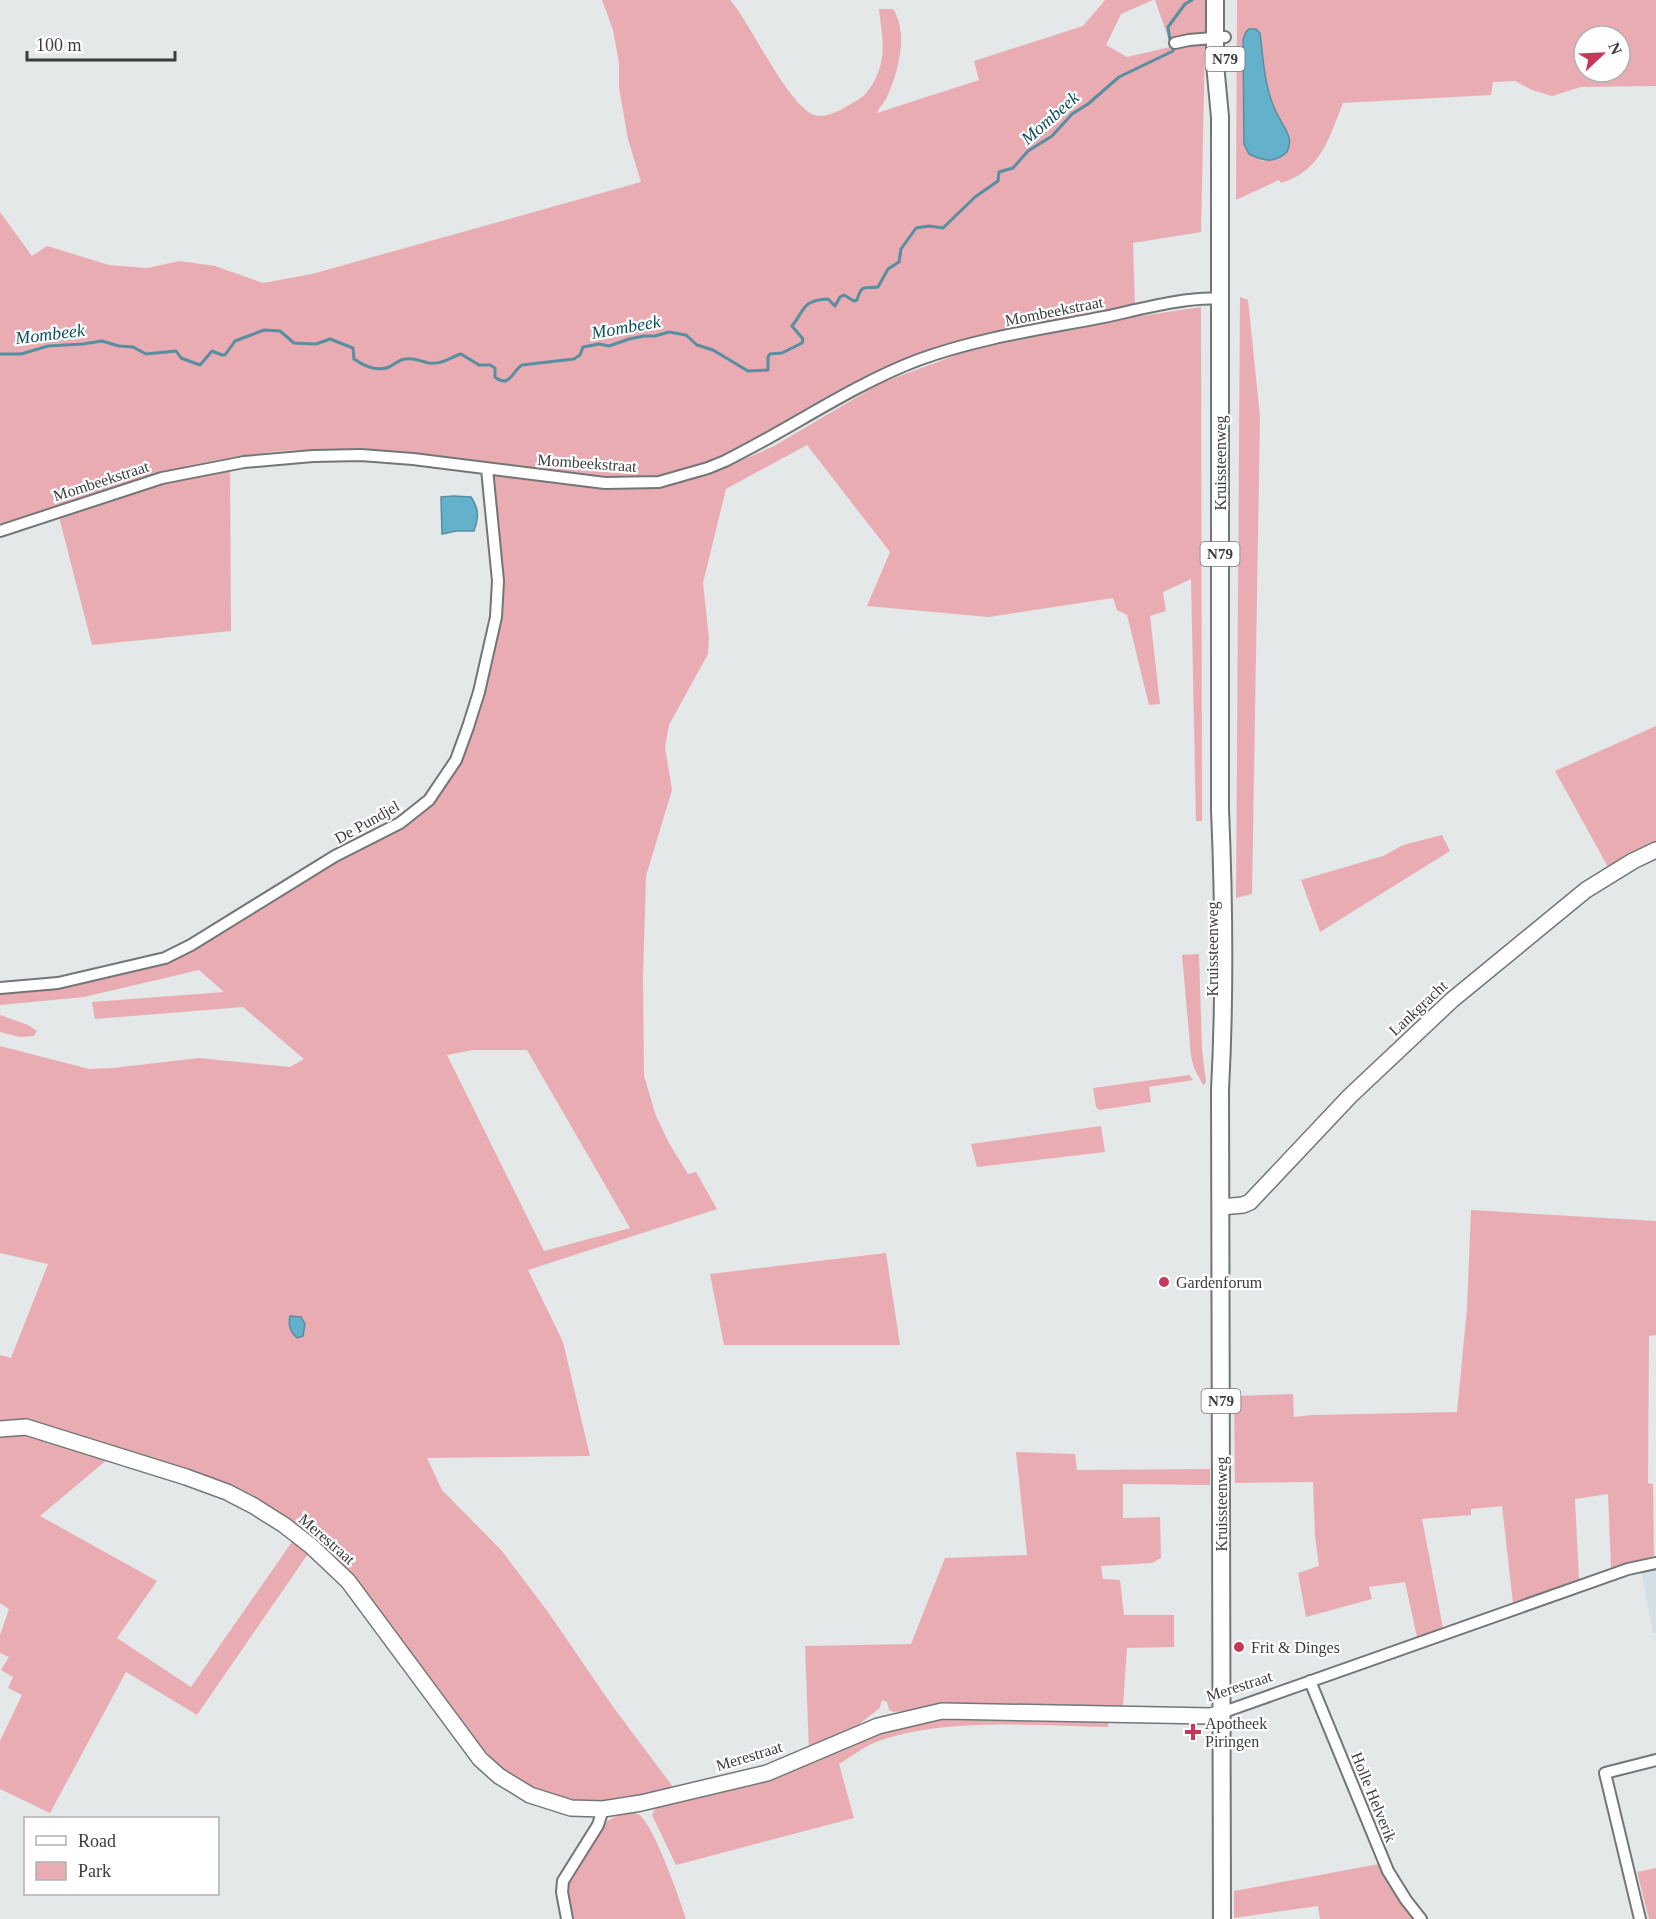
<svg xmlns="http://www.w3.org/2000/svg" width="1656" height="1919" viewBox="0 0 1656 1919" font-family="'Times New Roman',serif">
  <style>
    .built { fill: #d3dfe4 }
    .green { fill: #e9acb3; fill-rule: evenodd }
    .water { fill: #63b1cb; stroke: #578ea0; stroke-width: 1.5 }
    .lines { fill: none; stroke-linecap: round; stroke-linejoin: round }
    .stream { stroke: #578ea0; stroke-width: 3 }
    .street-casing { stroke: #727677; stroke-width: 14 }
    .secondary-casing { stroke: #727677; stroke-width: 18 }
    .primary-casing { stroke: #727677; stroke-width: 20 }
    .street { stroke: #fff; stroke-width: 10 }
    .secondary { stroke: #fff; stroke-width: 15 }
    .primary { stroke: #fff; stroke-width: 16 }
    .poi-dot { fill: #c73858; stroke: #fff; stroke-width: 2 }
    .labels { text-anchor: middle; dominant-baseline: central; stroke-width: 4.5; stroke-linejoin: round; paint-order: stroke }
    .shield { fill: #fff; stroke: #767677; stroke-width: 1.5 }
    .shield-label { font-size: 15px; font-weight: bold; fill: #3b3c3d }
    .street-label { font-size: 16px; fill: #3b3c3d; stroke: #fff }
    .poi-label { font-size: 16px; fill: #3b3c3d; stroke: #fff; text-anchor: start }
    .water-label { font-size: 18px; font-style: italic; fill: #0c5062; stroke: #fff }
  </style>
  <rect width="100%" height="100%" fill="#e4e8e9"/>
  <path class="built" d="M1656 1567V1633H1653L1641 1570Z"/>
  <path class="green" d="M602 0H730C751 23 791 113 818 116 831 117 845 107 856 101 864 97 867 92 872 85 888 59 882 37 879 9H893C909 33 898 73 887 97 884 103 879 108 877 113L979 80 974 61 1083 26 1105 0H1153L1121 14 1106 45 1127 57 1183 44 1205 43 1201 232 1133 243 1135 306 959 342 725 457C703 465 679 474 656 477 613 483 567 474 524 468 451 459 377 447 303 450 199 453 97 492 0 525V212L32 256 47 246 109 265 147 268 180 261 215 266 263 283 312 274 641 182 628 139 619 88V63L613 30Z
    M1155 0H1205V32L1169 40Z
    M1237 0H1656V86L1581 87 1552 96 1532 90 1515 81 1493 82 1491 95 1343 103C1329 138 1321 171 1281 183L1279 180 1236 200ZM1249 29H1256L1260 33 1263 72 1275 110 1287 132 1272 160 1263 161 1249 154 1244 144 1243 40 1246 32ZM1584 36H1620V72H1584Z
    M1240 297 1248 300 1260 416 1252 894 1236 898Z
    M1201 307 1202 821H1196L1191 579 1163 592 1166 611 1150 616 1160 704 1149 705 1127 615 1117 610 1113 598 989 617 867 606 890 552 807 445 726 489 703 583 709 638 708 654 669 725 665 747 672 790 646 876 643 976 644 1076 656 1116 669 1143 688 1174 696 1172 717 1209 528 1270 563 1342 590 1456 427 1458 442 1490 502 1551 548 1612 611 1704 676 1791 591 1805 531 1790 505 1771 485 1751 438 1693 348 1570 305 1532 258 1499 187 1469 26 1420 0 1424V1355L11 1358 48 1264 0 1253V1046L89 1069 113 1068 199 1058 290 1067 304 1059 243 1007 95 1019 92 1002 224 992 199 970 84 997 0 1005V993L78 984 156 965 328 863 409 822 422 812 447 783 458 761 495 635 492 478 494 474 641 487 676 483 722 469 774 446 881 383 967 351 1134 317ZM473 1050H527L630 1228 544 1251 447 1055Z
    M230 468 231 631 92 645 59 517 162 482Z
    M1656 726V842L1608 867 1555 771Z
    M1442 835 1450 851 1320 932 1301 880 1383 856 1403 845Z
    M1199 954 1202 1049 1206 1083 1203 1085 1194 1068 1191 1056 1182 955Z
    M0 1015 28 1025 37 1031 34 1036 20 1037 0 1032Z
    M1189 1075 1193 1080 1149 1087 1151 1102 1099 1110 1096 1107 1093 1088Z
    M1101 1126 1105 1152 977 1167 971 1144Z
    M1471 1210 1656 1221V1335L1649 1336 1648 1483 1653 1484 1654 1556 1611 1569 1608 1494 1575 1499 1579 1579 1513 1603 1502 1506 1471 1509V1515L1422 1519 1443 1628 1417 1637 1405 1582 1369 1587 1372 1599 1306 1617 1298 1573 1319 1566 1315 1536 1313 1482 1235 1483 1234 1396 1293 1394 1294 1417 1312 1415 1457 1412 1467 1308Z
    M886 1253 900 1345H724L710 1274Z
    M18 1432 108 1459 40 1516 157 1581 117 1638 191 1687 294 1539 310 1551 197 1715 126 1672 50 1813 0 1789V1741L22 1695 8 1688 13 1677 1 1670 9 1657 0 1653V1635L9 1609 0 1603V1434Z
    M1016 1452 1075 1454 1077 1470 1210 1469V1485L1123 1484V1518L1160 1517 1161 1558 1152 1563 1101 1566 1103 1579 1120 1580 1124 1615H1174V1647L1127 1648 1123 1706 955 1704 894 1712 889 1710 887 1702 882 1700 880 1708 842 1737 809 1751 805 1646 911 1644 945 1558 1027 1555Z
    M956 1715 1109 1719 1108 1727C1037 1726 946 1717 879 1741 865 1746 852 1756 839 1764L854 1818 676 1865 652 1815 656 1807 894 1727Z
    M625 1812C629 1812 634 1812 638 1814 653 1822 680 1900 686 1919H572L567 1891 568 1885 607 1821Z
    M1379 1864 1394 1891 1415 1919H1320L1318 1906 1234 1918V1891Z
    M1656 1868V1919H1649L1637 1872Z"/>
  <path class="water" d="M1249 29H1256L1260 33C1264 64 1264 93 1281 121 1287 132 1293 140 1287 152 1274 164 1263 161 1249 154L1244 144 1243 40 1246 32Z
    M454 496 471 497C479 509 479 517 474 531H456L442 534 441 497Z
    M290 1316 301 1317 305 1324 303 1336 297 1338C290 1331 288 1325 290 1316Z"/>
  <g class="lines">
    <path class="stream" d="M1170 40 1168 27 1185 4 1192 0
      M0 354H21L48 346 83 344 102 341 119 346 133 347 146 354 176 351 181 358 200 365 212 351 222 355H225L235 341 264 330 280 331 294 343 316 344 330 339 353 348 354 359C364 366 377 372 389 367 396 364 399 359 406 359 415 358 420 361 429 363 441 365 451 357 461 354L479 365H490L495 368V377C510 389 512 371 522 365L574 359 580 355 583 347 599 344 609 346 629 339 644 336H655L669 332 686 335 697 345 713 350 748 371 768 370V357L770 354 782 353 802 343 803 339 792 326C805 310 802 300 828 299L835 306 840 297 844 295 854 301 857 300C862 283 864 289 878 287L888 269 899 262 901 249 916 228 929 226 943 228 975 197 998 181 999 172 1013 168 1028 151 1052 136 1072 114 1088 104 1119 77 1173 51V47"/>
    <defs>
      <path id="street" d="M1175 43 1189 40 1225 37
        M0 531 162 478 244 462 313 456 361 455 413 459 605 483 659 482 708 468 725 461C790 429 850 386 918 360 978 338 1042 329 1104 317 1137 310 1188 296 1220 299
        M0 988 58 983 165 958 191 945 335 856 400 823 429 800 456 760 468 727 479 692 496 617 498 581 487 469
        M1310 1681 1388 1871 1406 1900 1421 1919
        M1221 1713 1628 1569 1656 1563
        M567 1919 562 1892 563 1881 598 1825 603 1809
        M1640 1919 1605 1773 1656 1760"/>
      <path id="secondary" d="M1221 1207 1243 1205 1250 1202 1350 1096 1452 1000 1586 890 1633 861 1656 850
        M0 1429 26 1427 186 1477 227 1492 254 1506 284 1525 311 1546 348 1581 480 1759 499 1776 530 1795 571 1808 603 1809 641 1803 767 1773 878 1726 942 1711 1211 1716 1221 1713"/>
      <path id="primary" d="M1215 0V64L1220 117V809C1224 903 1225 996 1220 1090L1222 1919"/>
    </defs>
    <use href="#street" class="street-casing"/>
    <use href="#secondary" class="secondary-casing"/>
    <use href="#primary" class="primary-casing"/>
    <use href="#street" class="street"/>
    <use href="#secondary" class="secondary"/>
    <use href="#primary" class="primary"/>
  </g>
  <g class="poi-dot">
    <circle cx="1164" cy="1282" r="6"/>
    <circle cx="1239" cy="1647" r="6"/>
    <path d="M1190 1723h6v6h6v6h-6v6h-6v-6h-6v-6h6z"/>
  </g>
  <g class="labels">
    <g class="shield">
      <rect x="1205.5" y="47" width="39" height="24" rx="4.5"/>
      <rect x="1200.5" y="542" width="39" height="24" rx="4.5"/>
      <rect x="1201.5" y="1389" width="39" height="24" rx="4.5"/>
    </g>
    <g class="shield-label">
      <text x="1225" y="59">N79</text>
      <text x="1220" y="554">N79</text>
      <text x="1221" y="1401">N79</text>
    </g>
    <g class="street-label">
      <text transform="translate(1054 311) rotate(-11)">Mombeekstraat</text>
      <text transform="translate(587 463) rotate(4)">Mombeekstraat</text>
      <text transform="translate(1220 463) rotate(-90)">Kruissteenweg</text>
      <text transform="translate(101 481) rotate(-18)">Mombeekstraat</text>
      <text transform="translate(367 822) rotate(-29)">De Pundjel</text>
      <text transform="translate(1212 949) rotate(-90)">Kruissteenweg</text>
      <text transform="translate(1418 1008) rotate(-43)">Lankgracht</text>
      <text transform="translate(1221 1504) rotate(-90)">Kruissteenweg</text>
      <text transform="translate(327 1539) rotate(41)">Merestraat</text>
      <text transform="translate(1239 1686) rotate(-18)">Merestraat</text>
      <text transform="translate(749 1756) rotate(-17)">Merestraat</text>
      <text transform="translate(1374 1797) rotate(68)">Holle Helverik</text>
    </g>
    <g class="poi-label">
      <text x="1176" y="1282">Gardenforum</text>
      <text x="1251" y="1647">Frit &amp; Dinges</text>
      <text x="1205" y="1723">Apotheek<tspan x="1205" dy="18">Piringen</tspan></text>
    </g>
    <g class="water-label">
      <text transform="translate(1050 118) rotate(-41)">Mombeek</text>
      <text transform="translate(626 327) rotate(-10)">Mombeek</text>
      <text transform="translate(50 334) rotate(-7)">Mombeek</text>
    </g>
  </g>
  <rect x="24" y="1817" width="195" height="78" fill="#ffffff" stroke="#b1b1b1" stroke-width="1.5"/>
  <rect x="36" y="1836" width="30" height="9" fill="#ffffff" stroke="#b1b1b1" stroke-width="1.5"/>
  <text x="78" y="1847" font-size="18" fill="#3b3c3d">Road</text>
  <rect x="36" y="1862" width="30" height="18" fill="#e9acb3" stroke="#b1b1b1" stroke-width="1.5"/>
  <text x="78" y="1877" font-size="18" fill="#3b3c3d">Park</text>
  <g transform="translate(1602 54) rotate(67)"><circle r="28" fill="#ffffff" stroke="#b1b1b1" stroke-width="1.5"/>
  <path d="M0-4.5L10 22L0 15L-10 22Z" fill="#c73858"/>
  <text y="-9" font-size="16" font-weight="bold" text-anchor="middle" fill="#3b3c3d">N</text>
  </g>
  <path d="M27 51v9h148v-9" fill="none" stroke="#3b3c3d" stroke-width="3"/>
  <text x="36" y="51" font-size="18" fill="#3b3c3d" stroke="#ffffff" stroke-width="4.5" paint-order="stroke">100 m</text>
</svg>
